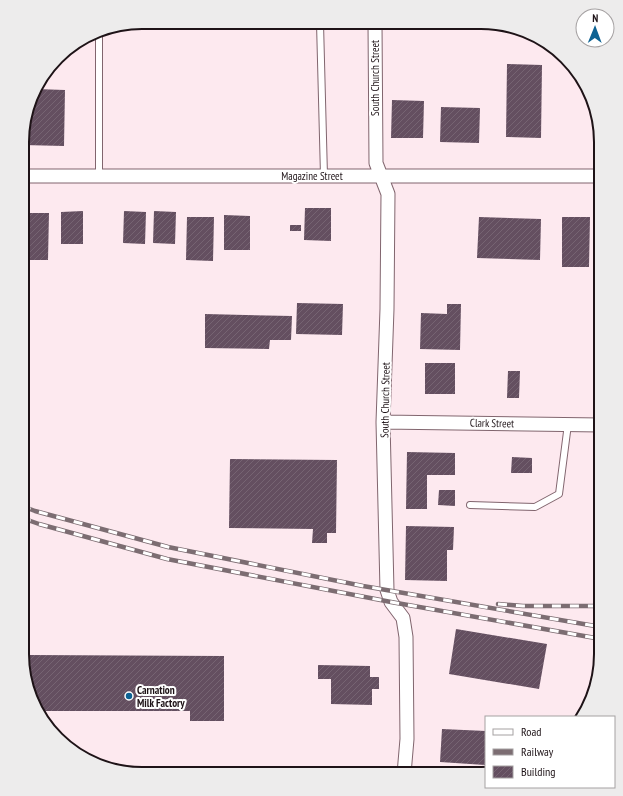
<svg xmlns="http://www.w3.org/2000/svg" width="623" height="796" viewBox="0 0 623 796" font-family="'PT Sans Narrow',sans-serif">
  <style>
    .building { fill: url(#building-hatch) }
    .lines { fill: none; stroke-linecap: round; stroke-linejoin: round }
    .lane-casing { stroke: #81656e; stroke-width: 8 }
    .street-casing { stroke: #81656e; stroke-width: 15 }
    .lane { stroke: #fff; stroke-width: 6 }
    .street { stroke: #fff; stroke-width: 13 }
    .rail-casing { stroke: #7c6d72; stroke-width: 4.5 }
    .rail { stroke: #fff; stroke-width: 3; stroke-dasharray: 9; stroke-linecap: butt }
    .poi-dot { fill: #0d6293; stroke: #fff; stroke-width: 1.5 }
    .labels { text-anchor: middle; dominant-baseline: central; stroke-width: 4; stroke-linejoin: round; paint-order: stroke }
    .street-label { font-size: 11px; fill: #1e1317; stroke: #fff }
    .poi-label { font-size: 11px; font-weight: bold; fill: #1e1317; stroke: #fff; text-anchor: start }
    .rim { fill: none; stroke: #1e1317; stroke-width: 2 }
  </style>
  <defs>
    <pattern id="building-hatch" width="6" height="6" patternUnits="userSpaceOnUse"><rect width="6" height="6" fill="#644f60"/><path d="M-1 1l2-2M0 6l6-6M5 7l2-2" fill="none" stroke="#766472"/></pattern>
  </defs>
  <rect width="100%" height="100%" fill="#fde9ef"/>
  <path class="building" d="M507 64 542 65 541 138 506 137Z
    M36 89 65 90 64 146 23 145V126Z
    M392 100 424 101 423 138H391Z
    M441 107 480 108 479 143 440 142Z
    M305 208H331V241L304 240Z
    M83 211V244H61V212Z
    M124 211 146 212 145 244 123 243Z
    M154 211 176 212 175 244 153 243Z
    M23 213H49L48 260H23Z
    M224 215 250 216V250H224Z
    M187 217H214L213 261 186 260Z
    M479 217 541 219 540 260 477 258Z
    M562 217H590L589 267H562Z
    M290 225H301V231H290Z
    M297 303 343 304 342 335 296 334Z
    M447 304H461L460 350 420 349 421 313 447 314Z
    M205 314 292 316 291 340H270L269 349 205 348Z
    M425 363H455V394H425Z
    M508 371H520L519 398H507Z
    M407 452 455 453V475H427V509H406Z
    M512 457 532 458V473H511Z
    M230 459 337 460 336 533H327V543H312L313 529 229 528Z
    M439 490H455V506L438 505Z
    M406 526 454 527 453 550H447V581L405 580Z
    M456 629 547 644 539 689 449 674Z
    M29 655 224 656V721H190V711H37L29 681Z
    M318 665 370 666V677H379V689H372V705L331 704V679H318Z
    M442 729 486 731 485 765 440 762Z"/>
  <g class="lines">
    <defs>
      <path id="lane" d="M320 23 324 176
        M99 31V176
        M470 505 535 507 559 494 568 424"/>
      <path id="street" d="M375 23 376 163 388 194 387 309 383 422 387 590 391 602 403 618 406 637 407 739 404 774
        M23 176H601
        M383 422 601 425"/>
    </defs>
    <use href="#lane" class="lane-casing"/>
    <use href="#street" class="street-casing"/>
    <use href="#lane" class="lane"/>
    <use href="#street" class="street"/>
    <defs>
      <path id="rail" d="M22 506 35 511 168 547 363 586 601 627
        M22 518 39 524 167 559 391 602 601 639
        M498 604 523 606H601"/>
    </defs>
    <use href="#rail" class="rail-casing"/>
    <use href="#rail" class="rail"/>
  </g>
  <circle class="poi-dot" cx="129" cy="696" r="4"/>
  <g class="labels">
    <g class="street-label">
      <text transform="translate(375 78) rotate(-90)">South Church Street</text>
      <text x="312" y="176">Magazine Street</text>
      <text transform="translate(385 400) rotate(-89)">South Church Street</text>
      <text transform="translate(492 423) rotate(1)">Clark Street</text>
    </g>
    <g class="poi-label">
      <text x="137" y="690">Carnation<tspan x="137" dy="13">Milk Factory</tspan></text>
    </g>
  </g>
  <path d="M0 0H623V796H0ZM142 29H481A113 113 0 0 1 594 142V654A113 113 0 0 1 481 767H142A113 113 0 0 1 29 654V142A113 113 0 0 1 142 29Z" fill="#edecec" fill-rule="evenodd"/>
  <path class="rim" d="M142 29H481A113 113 0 0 1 594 142V654A113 113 0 0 1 481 767H142A113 113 0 0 1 29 654V142A113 113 0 0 1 142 29Z"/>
  <rect x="485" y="716" width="130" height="72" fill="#ffffff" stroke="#a5a1a2"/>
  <rect x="493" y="729" width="20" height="6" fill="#ffffff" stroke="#a5a1a2"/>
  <text x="521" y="736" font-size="12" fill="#1e1317">Road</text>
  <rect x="493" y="749" width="20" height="6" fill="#7c6d72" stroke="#a5a1a2"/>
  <text x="521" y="756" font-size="12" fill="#1e1317">Railway</text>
  <rect x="493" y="766" width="20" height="12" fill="url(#building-hatch)" stroke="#a5a1a2"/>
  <text x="521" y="776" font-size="12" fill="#1e1317">Building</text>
  <g transform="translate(595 28) rotate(1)"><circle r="19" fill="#ffffff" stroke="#a5a1a2"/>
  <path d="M0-3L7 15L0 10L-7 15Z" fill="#0d6293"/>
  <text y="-6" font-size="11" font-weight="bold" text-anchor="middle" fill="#1e1317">N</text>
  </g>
</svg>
